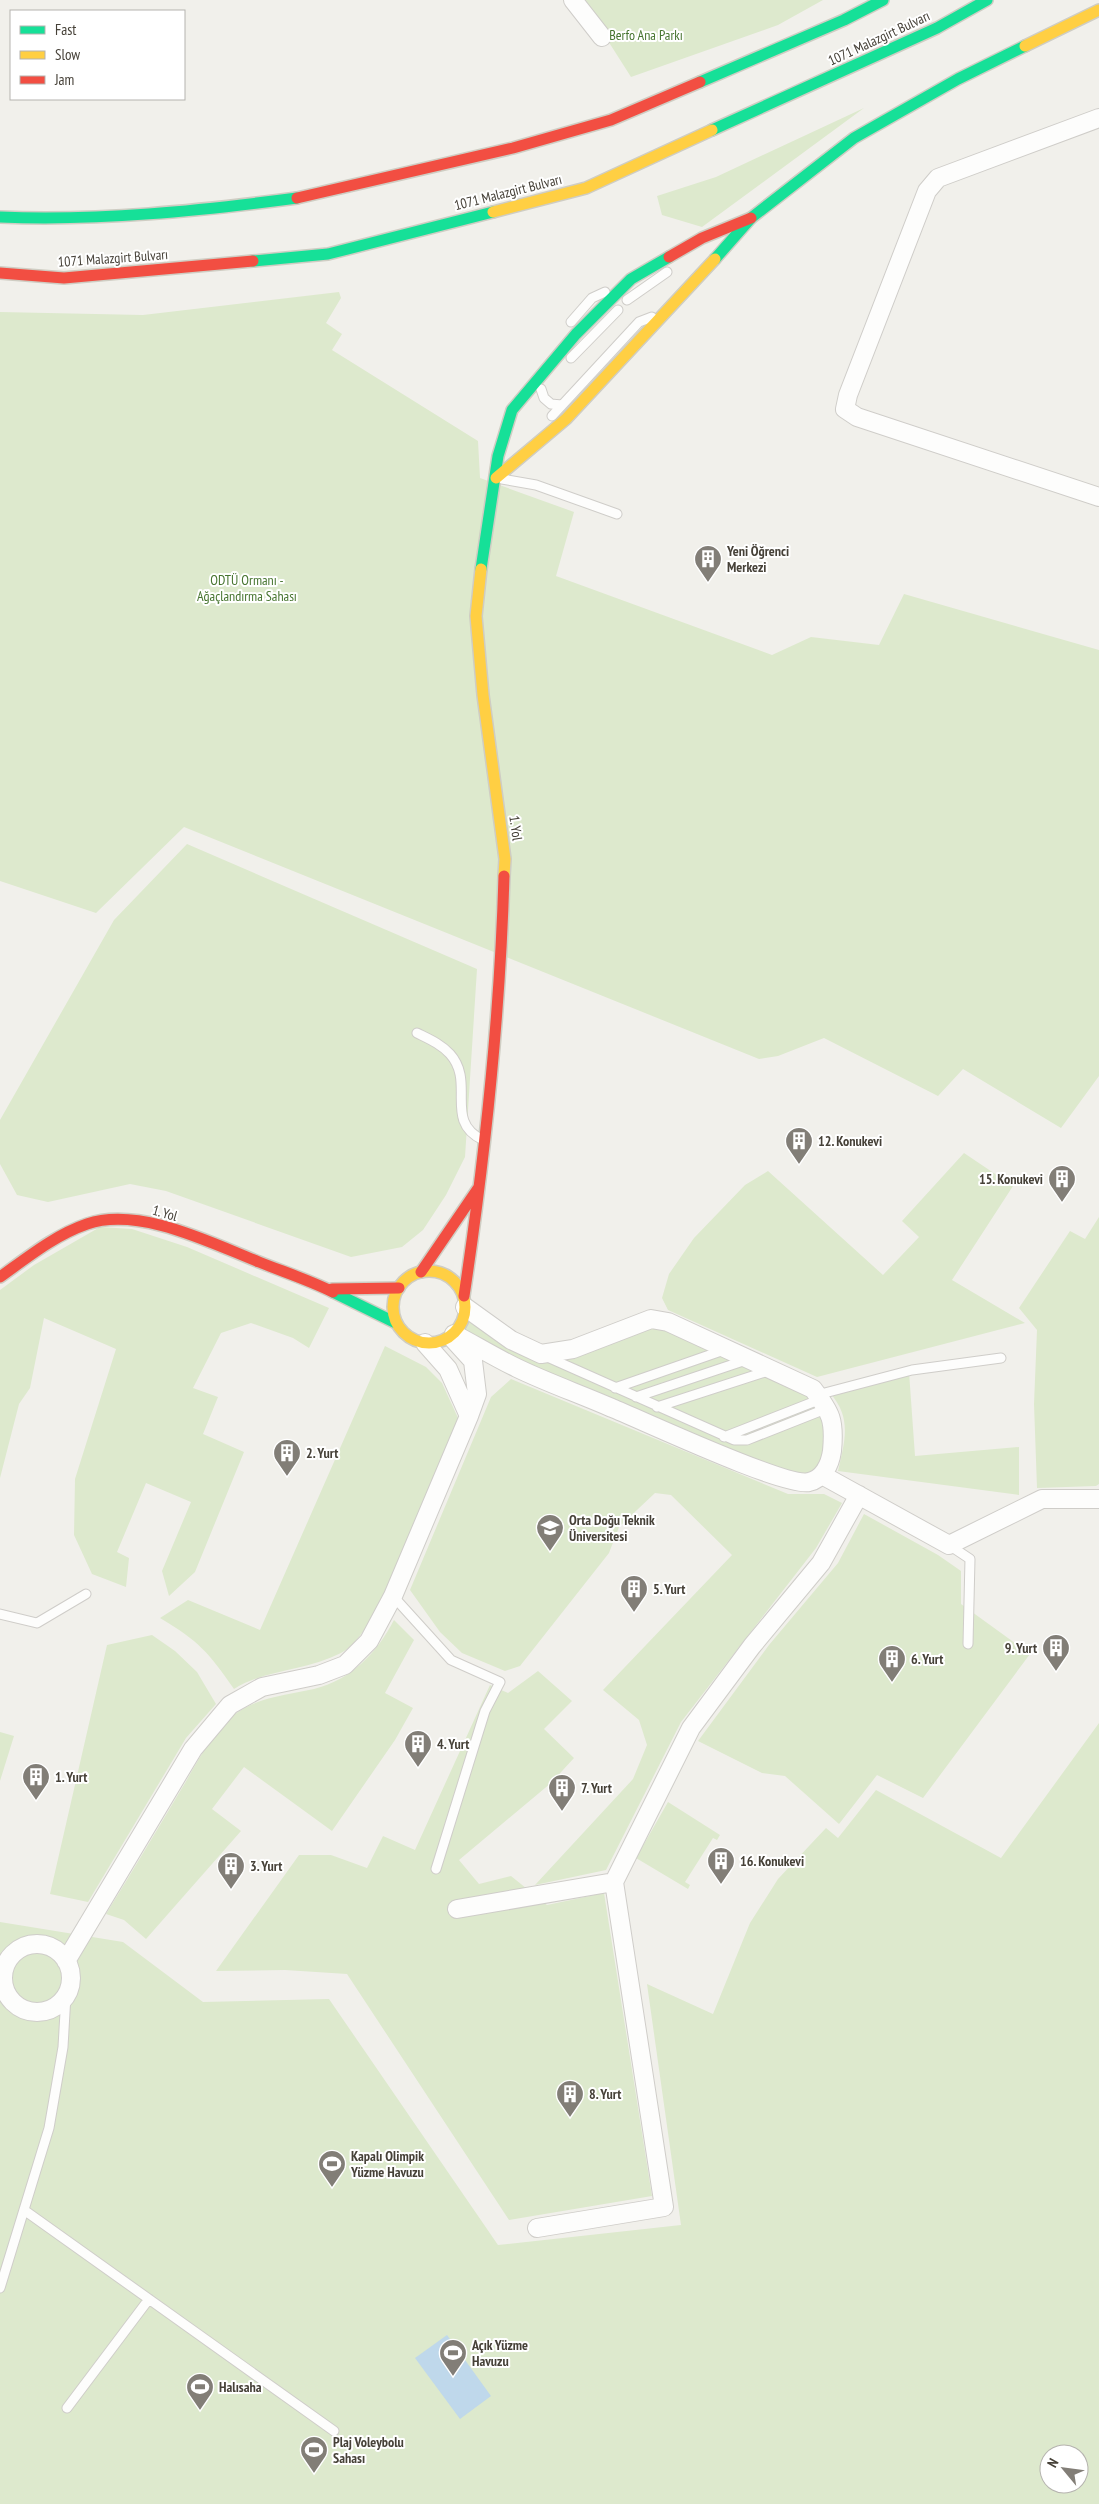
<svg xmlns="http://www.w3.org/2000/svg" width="1099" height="2504" viewBox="0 0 1099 2504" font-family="'PT Sans Narrow',sans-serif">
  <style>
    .green { fill: #dde9cd; fill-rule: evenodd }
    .water { fill: #bfd8eb }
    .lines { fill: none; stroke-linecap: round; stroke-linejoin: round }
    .lane-casing { stroke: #cfcdc9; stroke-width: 11 }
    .street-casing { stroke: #cfcdc9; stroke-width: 20 }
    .fast-casing { stroke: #cfcdc3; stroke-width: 14 }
    .slow-casing { stroke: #cfcdc3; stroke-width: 14 }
    .jam-casing { stroke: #cfcdc3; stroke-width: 14 }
    .lane { stroke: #fdfdfc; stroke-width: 9 }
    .street { stroke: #fdfdfc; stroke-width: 18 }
    .fast { stroke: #16e098; stroke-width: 11 }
    .slow { stroke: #ffcf43; stroke-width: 11 }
    .jam { stroke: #f24e42; stroke-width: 11 }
    .labels { text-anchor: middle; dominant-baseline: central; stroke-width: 4; stroke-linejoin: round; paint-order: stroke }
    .park-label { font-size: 14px; fill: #46742f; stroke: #fff }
    .street-label { font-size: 14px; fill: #464138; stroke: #fff }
    .poi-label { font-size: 14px; font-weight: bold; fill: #464138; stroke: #fff; text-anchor: start }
  </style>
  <rect width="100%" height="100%" fill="#f1f0eb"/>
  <path class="green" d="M582 0H823L778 25 631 77Z
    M864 108 702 227 662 215 657 196 716 177Z
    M339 292 341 298 326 323 342 334 332 350 478 441 480 478 574 512 556 576 772 655 811 637 879 645 904 594 1099 650V1076L1061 1128 963 1069 938 1096 824 1038 778 1056 759 1059 184 827 96 913 0 881V312L143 315Z
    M187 844 477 969 465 1157 446 1195 423 1230 402 1247 351 1257 166 1191 130 1184 48 1202 17 1195 0 1164V1120L114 920Z
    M964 1153 1013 1186 952 1280 1025 1323 817 1377 668 1310 662 1298 669 1274 694 1238 745 1185 768 1171 883 1275 919 1237 902 1221Z
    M1099 1217V1484L1096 1486 1037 1488 1034 1404 1037 1330 1019 1308 1070 1231 1085 1239Z
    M100 1227 132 1229 187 1247 329 1308 309 1348 293 1338 251 1323 221 1333 193 1388 218 1397 203 1434 244 1452 195 1572 169 1596 162 1571 191 1502 146 1483 117 1552 129 1558 126 1587 92 1574 74 1535 75 1479 116 1349 44 1318 30 1388 19 1404 0 1478V1290L34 1265Z
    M464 1316 541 1354 651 1319 813 1389 828 1408 831 1459 808 1483 454 1334Z
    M385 1346 426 1367 442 1383 458 1418 378 1609C368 1623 357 1645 341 1653 306 1671 266 1669 234 1689 209 1653 199 1641 160 1618L188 1600 260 1630Z
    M909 1372 915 1456 1019 1447V1495L838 1471C845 1440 852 1418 830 1393Z
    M511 1379 788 1494H824L842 1503 816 1548 681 1722 606 1870 535 1885 633 1779 647 1745 639 1720 603 1690 732 1555 671 1495 655 1493 619 1527 609 1553 520 1666 505 1671 462 1653 440 1632 410 1590 491 1397Z
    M864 1514 938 1555 961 1571V1604L1030 1654 923 1798 877 1775 839 1824 785 1776 762 1773 698 1741 769 1645 838 1563Z
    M394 1620 414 1640 385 1693 413 1708 395 1740 332 1831 244 1767 212 1809 241 1831 146 1939 124 1920 106 1914C132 1872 157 1830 182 1788 196 1765 213 1730 235 1714 258 1697 287 1695 314 1689 351 1680 377 1653 394 1620Z
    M152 1635 175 1651 197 1672 216 1704 186 1738 88 1902 50 1894 107 1645Z
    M538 1671 572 1701 544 1729 574 1758 551 1783 459 1860 479 1884 511 1876 547 1905 604 1893 652 2196 509 2220 347 1974 285 1970 216 1971 299 1855H331L367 1868 383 1836 415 1850 490 1685 508 1693Z
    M1099 1723V2504H0V1922L123 1942 203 2002 329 1999 498 2245 681 2225 647 1984 713 2014 750 1923 778 1879 826 1828 838 1838 876 1790 1001 1858ZM1049 2454H1079V2484H1049Z
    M0 1732 14 1736 0 1781Z
    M668 1802 720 1835 717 1840 713 1838 685 1882 690 1885 688 1889 636 1858Z"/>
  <path class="water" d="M447 2335 491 2396 460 2419 415 2358Z"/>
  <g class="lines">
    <defs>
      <path id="lane" d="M627 300 667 272
        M571 322 592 298 605 292
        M571 358 618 310
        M541 389 544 398 551 404 562 405
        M552 416 639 322 652 317
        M502 479 536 485 617 514
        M417 1033C429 1039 441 1044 450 1054 476 1083 443 1121 483 1140
        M545 1356 734 1440H747L828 1408
        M615 1388 724 1350
        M817 1395 912 1370 1001 1358
        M636 1397 746 1360
        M657 1407 771 1370
        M724 1437 821 1399
        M949 1545 970 1559 968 1644
        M393 1596 451 1660 500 1682 485 1711 436 1869
        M0 1614 37 1623 86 1594
        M24 2210 334 2431
        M0 2288 49 2128 63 2047 66 1995
        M67 2408 149 2299"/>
      <path id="street" d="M573 0 602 37
        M1099 118 938 178 927 191 848 395 845 409 857 417 1099 497
        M454 1334C475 1345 496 1358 517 1368 548 1383 580 1394 612 1408 642 1420 786 1488 809 1482 823 1479 830 1465 832 1451 835 1420 831 1413 813 1389L668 1322 651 1319 573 1349 541 1354 511 1340 465 1307
        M425 1343 448 1369 469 1416
        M822 1475 949 1545 1042 1499H1099
        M457 1909 614 1882
        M3 1978a34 34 0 1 1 68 0a34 34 0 1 1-68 0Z
        M66 1961 193 1749 230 1705 262 1687 319 1675 345 1665 369 1641 393 1596 469 1416 477 1394 473 1361 453 1339
        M537 2228 664 2207 614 1882 691 1728 752 1646 821 1563 859 1495"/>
      <path id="fast" d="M700 82 844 20 883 0
        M712 130 937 28 987 0
        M0 217C100 221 198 211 297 198
        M715 259 751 218 854 138 958 79 1025 46
        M253 261 328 254 493 212
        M481 569 498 456 512 410 576 334 631 279 669 257
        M333 1292 396 1323"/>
      <path id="slow" d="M1025 46 1099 10
        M493 212 586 188 712 130
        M496 478 566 419 715 259
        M481 569 476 616 483 695 505 859 504 876
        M393 1307a36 36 0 1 1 72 0a36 36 0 1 1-72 0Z"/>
      <path id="jam" d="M297 198 513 148 611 120 700 82
        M669 257 702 238 751 218
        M0 273 64 278 253 261
        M421 1272 479 1187
        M0 1277C28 1257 55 1235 87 1224 139 1206 211 1243 259 1262 284 1272 309 1280 333 1292
        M332 1289 399 1288
        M464 1296C485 1157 500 1017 504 876"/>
    </defs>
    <use href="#lane" class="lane-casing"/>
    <use href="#street" class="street-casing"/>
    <use href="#fast" class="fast-casing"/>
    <use href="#slow" class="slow-casing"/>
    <use href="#jam" class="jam-casing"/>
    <use href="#lane" class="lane"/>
    <use href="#street" class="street"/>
    <use href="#fast" class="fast"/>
    <use href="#slow" class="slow"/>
    <use href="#jam" class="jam"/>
  </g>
  <defs>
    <symbol id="building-pin" viewBox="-11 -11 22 30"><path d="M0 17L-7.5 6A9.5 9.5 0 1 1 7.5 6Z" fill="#827e77" stroke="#fff"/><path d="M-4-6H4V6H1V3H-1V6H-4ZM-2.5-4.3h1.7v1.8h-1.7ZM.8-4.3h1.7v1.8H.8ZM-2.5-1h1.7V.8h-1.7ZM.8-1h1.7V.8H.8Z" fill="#fff"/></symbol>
    <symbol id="university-pin" viewBox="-11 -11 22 30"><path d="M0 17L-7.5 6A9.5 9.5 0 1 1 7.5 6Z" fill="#827e77" stroke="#fff"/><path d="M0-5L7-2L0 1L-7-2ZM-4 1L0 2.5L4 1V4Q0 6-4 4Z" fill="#fff"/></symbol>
    <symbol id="stadium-pin" viewBox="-11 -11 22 30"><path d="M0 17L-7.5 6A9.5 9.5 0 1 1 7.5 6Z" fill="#827e77" stroke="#fff"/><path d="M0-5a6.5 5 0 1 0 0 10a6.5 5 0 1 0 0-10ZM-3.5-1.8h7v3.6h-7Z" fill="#fff"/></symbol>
  </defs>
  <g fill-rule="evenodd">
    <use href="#building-pin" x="692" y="543" width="32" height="43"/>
    <use href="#building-pin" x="783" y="1125" width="32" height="43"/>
    <use href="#building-pin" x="1046" y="1163" width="32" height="43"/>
    <use href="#building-pin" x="271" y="1437" width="32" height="43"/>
    <use href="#university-pin" x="534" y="1512" width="32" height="43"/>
    <use href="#building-pin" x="618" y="1573" width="32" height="43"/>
    <use href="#building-pin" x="1040" y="1632" width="32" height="43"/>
    <use href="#building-pin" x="876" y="1643" width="32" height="43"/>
    <use href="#building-pin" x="402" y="1728" width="32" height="43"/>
    <use href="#building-pin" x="20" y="1761" width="32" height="43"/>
    <use href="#building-pin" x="546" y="1772" width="32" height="43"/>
    <use href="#building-pin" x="705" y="1845" width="32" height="43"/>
    <use href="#building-pin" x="215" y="1850" width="32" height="43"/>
    <use href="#building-pin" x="554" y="2078" width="32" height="43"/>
    <use href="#stadium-pin" x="316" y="2148" width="32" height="43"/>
    <use href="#stadium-pin" x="437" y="2337" width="32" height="43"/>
    <use href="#stadium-pin" x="184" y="2371" width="32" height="43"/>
    <use href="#stadium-pin" x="298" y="2434" width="32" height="43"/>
  </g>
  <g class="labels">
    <g class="park-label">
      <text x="646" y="35">Berfo Ana Parkı</text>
      <text x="247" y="580">ODTÜ Ormanı -<tspan x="247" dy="16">Ağaçlandırma Sahası</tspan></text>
    </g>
    <g class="street-label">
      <text transform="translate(879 38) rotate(-25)">1071 Malazgirt Bulvarı</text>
      <text transform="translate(508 192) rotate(-14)">1071 Malazgirt Bulvarı</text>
      <text transform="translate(113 258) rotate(-4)">1071 Malazgirt Bulvarı</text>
      <text transform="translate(516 828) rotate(82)">1. Yol</text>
      <text transform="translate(165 1213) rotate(16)">1. Yol</text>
    </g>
    <g class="poi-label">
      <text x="727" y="551">Yeni Öğrenci<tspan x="727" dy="16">Merkezi</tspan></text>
      <text x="818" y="1141">12. Konukevi</text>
      <text x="1043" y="1179" text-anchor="end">15. Konukevi</text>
      <text x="306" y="1453">2. Yurt</text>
      <text x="569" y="1520">Orta Doğu Teknik<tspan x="569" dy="16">Üniversitesi</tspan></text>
      <text x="653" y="1589">5. Yurt</text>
      <text x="1037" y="1648" text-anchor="end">9. Yurt</text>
      <text x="911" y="1659">6. Yurt</text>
      <text x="437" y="1744">4. Yurt</text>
      <text x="55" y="1777">1. Yurt</text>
      <text x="581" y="1788">7. Yurt</text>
      <text x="740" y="1861">16. Konukevi</text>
      <text x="250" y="1866">3. Yurt</text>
      <text x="589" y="2094">8. Yurt</text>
      <text x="351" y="2156">Kapalı Olimpik<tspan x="351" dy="16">Yüzme Havuzu</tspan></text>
      <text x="472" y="2345">Açık Yüzme<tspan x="472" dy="16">Havuzu</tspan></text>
      <text x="219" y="2387">Halısaha</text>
      <text x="333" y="2442">Plaj Voleybolu<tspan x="333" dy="16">Sahası</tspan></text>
    </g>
  </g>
  <rect x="10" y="10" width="175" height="90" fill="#ffffff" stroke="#b5b3af"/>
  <rect x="20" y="26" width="25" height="8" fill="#16e098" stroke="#b5b3af"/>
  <text x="55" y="35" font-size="15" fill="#464138">Fast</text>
  <rect x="20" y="51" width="25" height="8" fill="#ffcf43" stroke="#b5b3af"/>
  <text x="55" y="60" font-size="15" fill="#464138">Slow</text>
  <rect x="20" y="76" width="25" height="8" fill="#f24e42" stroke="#b5b3af"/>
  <text x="55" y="85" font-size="15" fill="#464138">Jam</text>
  <g transform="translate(1064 2469) rotate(299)"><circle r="24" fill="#ffffff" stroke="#b5b3af"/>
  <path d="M0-4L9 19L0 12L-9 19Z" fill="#827e77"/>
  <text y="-8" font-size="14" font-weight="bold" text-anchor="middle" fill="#464138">N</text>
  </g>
</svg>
